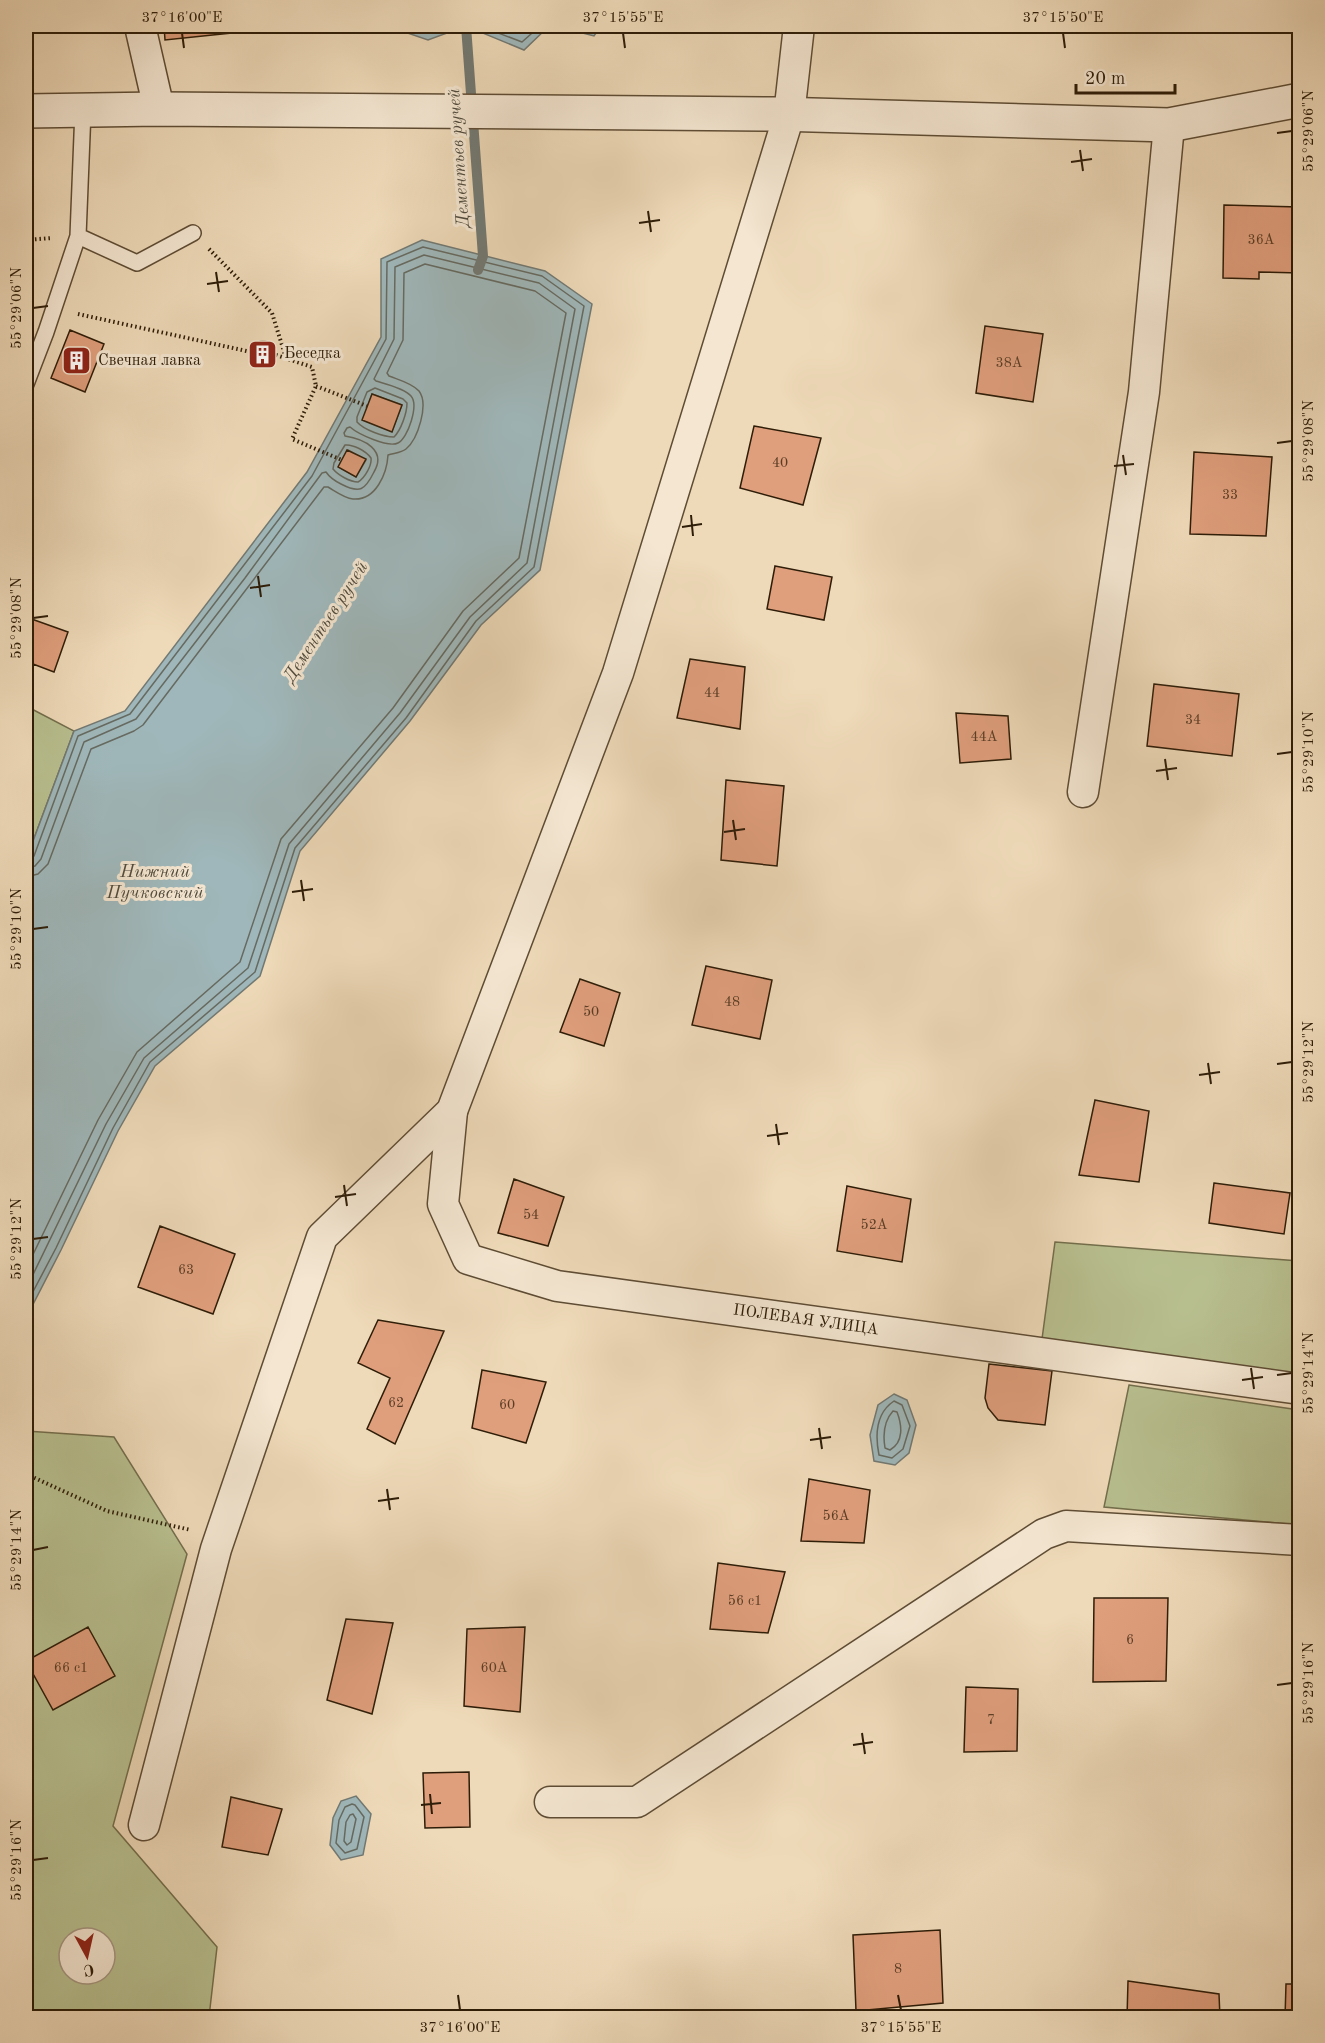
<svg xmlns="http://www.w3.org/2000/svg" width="1325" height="2043" viewBox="0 0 1325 2043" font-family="'Old Standard TT',serif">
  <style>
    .green { fill: #b8bf8f; stroke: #736e4c; stroke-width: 1.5; fill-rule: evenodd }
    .water { fill: #9fb7ba; stroke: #727973; stroke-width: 1.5; fill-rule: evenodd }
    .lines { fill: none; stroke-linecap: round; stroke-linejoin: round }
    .shore { stroke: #666a61; stroke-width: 1.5 }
    .stream { stroke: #727973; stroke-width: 10 }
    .building { fill: #df9e7c; stroke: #2e1d08; stroke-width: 1.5 }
    .service-casing { stroke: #5e4c34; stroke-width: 18 }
    .minor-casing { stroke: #5e4c34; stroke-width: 33 }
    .tertiary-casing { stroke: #5e4c34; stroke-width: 36 }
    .path { stroke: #2e1d08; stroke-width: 4; stroke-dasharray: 1.5 3; stroke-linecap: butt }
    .service { stroke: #f4e6d1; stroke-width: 15 }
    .minor { stroke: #f4e6d1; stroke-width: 30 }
    .tertiary { stroke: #f4e6d1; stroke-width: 33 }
    .ticks { fill: none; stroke: #2e1d08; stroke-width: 2 }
    .labels { text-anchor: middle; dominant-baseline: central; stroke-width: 6; stroke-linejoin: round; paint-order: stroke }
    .number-label { font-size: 14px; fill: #5a3d25 }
    .poi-label { font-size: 16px; fill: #2e1d08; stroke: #f4e6d1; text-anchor: start }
    .street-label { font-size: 16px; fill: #2e1d08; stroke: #f4e6d1 }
    .water-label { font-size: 18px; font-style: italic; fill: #504b3d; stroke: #f4e6d1 }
    .neatline { fill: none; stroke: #2e1d08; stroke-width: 2 }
    .ticks-label { font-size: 15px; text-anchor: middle; fill: #2e1d08 }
  </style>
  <rect width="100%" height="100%" fill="#eed9b8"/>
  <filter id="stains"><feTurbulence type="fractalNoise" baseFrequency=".00333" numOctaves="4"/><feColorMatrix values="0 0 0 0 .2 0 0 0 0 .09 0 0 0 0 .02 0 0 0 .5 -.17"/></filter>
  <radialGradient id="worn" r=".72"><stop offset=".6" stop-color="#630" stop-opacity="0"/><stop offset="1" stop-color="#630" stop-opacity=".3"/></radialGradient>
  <path class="green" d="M26 706 74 731 26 860Z
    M1055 1242 1299 1261V1316L1292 1377 1042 1339Z
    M1129 1385 1299 1410V1525L1104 1507Z
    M26 1431 114 1437 187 1554 113 1826 217 1947 209 2017H26ZM69 1938H105V1974H69Z"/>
  <path class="water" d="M387 26H549L524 50 466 26 428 40Z
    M555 26H601L594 36Z
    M422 240 545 271 592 304 540 570 481 625 410 721 300 851 260 976 155 1066 118 1131 61 1250 26 1318V860L74 731 125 711 307 472 381 337V259ZM372 394 402 405 392 431 363 420ZM348 450 366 460 356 477 339 467Z
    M894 1394 907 1400 916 1425 909 1453 895 1465 874 1461 870 1435 878 1405Z
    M356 1796 371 1814 363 1855 341 1860 330 1845 333 1818 341 1801Z"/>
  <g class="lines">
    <path class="shore" d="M480 26 522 42 540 26
      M375 388 403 399 407 403C407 413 401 430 394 437 384 437 364 430 357 422V417L367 392Z
      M345 445C353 444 366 451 371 458 372 465 365 478 358 482 350 482 338 475 333 469L334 463Z
      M26 860H30L34 856 78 736 130 714 312 476 386 339 387 262 423 247 542 276 584 306 534 567 476 621 406 718 295 848 255 972 150 1062 113 1128 56 1248 26 1305
      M26 868 35 866 41 859 84 742 136 719 245 578 322 473 326 472C330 478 335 481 341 484 360 494 365 490 374 472 387 450 364 439 345 436L344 433 347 428 350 427C358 434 388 448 398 443 408 438 419 405 411 396 404 388 386 384 376 381L374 379 394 339 395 267 424 255 539 283 575 309 527 563 470 617 400 713 289 844 248 968 144 1058 106 1124 26 1289
      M26 877 38 874 48 864 91 749 134 731 143 725 324 487H328C335 491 344 498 353 499 376 501 387 473 388 455 394 453 401 453 406 449 418 439 429 404 419 391 412 383 399 380 389 376L387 373 403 340 404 273 425 264 535 291 566 313 519 558 463 611 393 708 281 839 240 962 137 1052 98 1120 26 1269
      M894 1401 902 1405 910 1426 903 1449 892 1458 879 1455C875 1435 876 1413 894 1401Z
      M893 1411 897 1412C902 1425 904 1442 890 1450L885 1448C883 1436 884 1421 893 1411Z
      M352 1804 355 1805 364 1817 357 1849 345 1853 336 1843 339 1820 345 1807Z
      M353 1814 356 1819 351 1842 347 1845 344 1841 346 1822 350 1815Z"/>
    <path class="stream" d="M466 26 483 256 478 270"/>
  </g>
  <path class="building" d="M164 26H241V32L165 40Z
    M1224 205 1299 207 1300 273 1259 272V279L1223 278Z
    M985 326 1043 334 1033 402 976 393Z
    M70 330 104 344 85 392 51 378Z
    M251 353a12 12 0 1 1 24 0a12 12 0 1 1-24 0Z
    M372 394 402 405 392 432 362 420Z
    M754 426 821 438 803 505 740 488Z
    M347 450 366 459 356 477 338 467Z
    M1194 452 1272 457 1266 536 1190 534Z
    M775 566 832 577 824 620 767 609Z
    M26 617 68 632 54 672 33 664 26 685Z
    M690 659 745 667 740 729 677 718Z
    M1154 684 1239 694 1232 756 1147 746Z
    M956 713 1008 716 1011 759 960 763Z
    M726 780 784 786 777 866 721 860Z
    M706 966 772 980 760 1039 692 1025Z
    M580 979 620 993 604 1046 560 1032Z
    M1095 1100 1149 1111 1139 1182 1079 1175Z
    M514 1179 564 1197 548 1246 498 1233Z
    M1214 1183 1290 1193 1284 1234 1209 1223Z
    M847 1186 911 1199 902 1262 837 1251Z
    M160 1226 235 1254 213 1314 138 1287Z
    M378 1320 444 1331 395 1444 367 1429 390 1378 358 1363Z
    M989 1364 1052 1371 1045 1425 998 1420 988 1408 985 1398Z
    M482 1370 546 1382 526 1443 472 1428Z
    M809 1479 870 1490 864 1543 801 1541Z
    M718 1563 785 1572 768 1633 710 1629Z
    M1094 1598H1168L1166 1681 1093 1682Z
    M346 1619 393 1623 372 1714 327 1700Z
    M88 1627 115 1676 53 1710 26 1661Z
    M525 1627 520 1712 464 1706 467 1629Z
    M966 1687 1018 1689 1017 1751 964 1752Z
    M469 1772 470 1827 425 1828 423 1773Z
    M231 1797 282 1809 268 1855 222 1847Z
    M940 1930 943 2003 856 2011 853 1935Z
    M1128 1981 1219 1994 1220 2018H1127Z
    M1286 1984H1300V2018H1285Z"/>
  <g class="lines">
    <defs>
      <path id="service" d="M78 236 137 263 193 233
        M26 384 46 332 78 236 83 110"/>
      <g id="minor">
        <path d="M140 26 159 109"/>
        <path d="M1083 792 1144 392 1169 125"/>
        <path id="s1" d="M452 1111 443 1204 468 1259 557 1286 1300 1389"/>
        <path d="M550 1802H637L1044 1534 1066 1526 1300 1540"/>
        <path d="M144 1825 216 1549 322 1237 452 1111 618 673 789 115 799 26"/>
      </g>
      <path id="tertiary" d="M26 111 159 109 777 114 1169 125 1300 100"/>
    </defs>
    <use href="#service" class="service-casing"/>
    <use href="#minor" class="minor-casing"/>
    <use href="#tertiary" class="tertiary-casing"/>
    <path class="path" d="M26 240 52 238
      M209 249 272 313 286 358
      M78 314 251 352
      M276 355 312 367 316 386 292 439 342 460
      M316 386 367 406
      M26 1474 107 1511 191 1530"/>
    <use href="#service" class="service"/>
    <use href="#minor" class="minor"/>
    <use href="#tertiary" class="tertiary"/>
  </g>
  <path class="ticks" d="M182 33 184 48M623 33 625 48M1063 33 1065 48M1277 133 1292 131M1080 150 1083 171M1071 162 1092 159M648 211 651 232M639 223 660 220M216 272 219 292M207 284 228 281M33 308 48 306M1277 443 1292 441M1123 455 1126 475M1114 466 1134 464M691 515 693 536M682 527 702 524M258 576 261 597M250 588 270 585M33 618 48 616M1277 754 1292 752M1165 759 1168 780M1156 771 1177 768M733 820 736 840M724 832 745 829M301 880 304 901M292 892 313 889M33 929 48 927M1208 1063 1211 1084M1277 1064 1292 1062M1199 1075 1220 1072M776 1124 779 1145M767 1136 788 1133M344 1185 347 1206M335 1197 356 1194M33 1239 48 1237M1251 1368 1254 1389M1277 1375 1292 1373M1242 1380 1263 1377M819 1428 822 1449M810 1440 831 1437M387 1489 390 1510M378 1501 399 1498M33 1550 48 1547M1277 1685 1292 1683M862 1733 865 1754M853 1745 873 1742M430 1794 432 1814M421 1805 441 1803M33 1860 48 1858M458 1995 460 2010M898 1995 901 2010"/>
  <defs>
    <symbol id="building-square" viewBox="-11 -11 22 22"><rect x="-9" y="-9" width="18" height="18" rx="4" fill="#8f2418" stroke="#f4e6d1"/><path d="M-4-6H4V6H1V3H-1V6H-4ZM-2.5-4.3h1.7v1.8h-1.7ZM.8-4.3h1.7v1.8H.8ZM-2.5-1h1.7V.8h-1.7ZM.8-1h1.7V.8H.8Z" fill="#fff"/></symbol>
  </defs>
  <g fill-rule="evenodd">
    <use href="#building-square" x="246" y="338" width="33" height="33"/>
    <use href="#building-square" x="60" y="344" width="33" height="33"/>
  </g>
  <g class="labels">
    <g class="number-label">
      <text x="1261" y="240">36А</text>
      <text x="1009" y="363">38А</text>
      <text x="780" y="463">40</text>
      <text x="1230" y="495">33</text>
      <text x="712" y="693">44</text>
      <text x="1193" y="720">34</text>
      <text x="984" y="737">44А</text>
      <text x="732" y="1002">48</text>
      <text x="591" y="1012">50</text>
      <text x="531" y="1215">54</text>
      <text x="874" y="1225">52А</text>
      <text x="186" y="1270">63</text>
      <text x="396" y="1403">62</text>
      <text x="507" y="1405">60</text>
      <text x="836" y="1516">56А</text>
      <text x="745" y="1601">56 с1</text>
      <text x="1130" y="1640">6</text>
      <text x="71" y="1668">66 с1</text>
      <text x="494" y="1668">60А</text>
      <text x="991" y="1720">7</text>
      <text x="898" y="1969">8</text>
    </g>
    <g class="poi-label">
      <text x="284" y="354">Беседка</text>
      <text x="98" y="361">Свечная лавка</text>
    </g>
    <g class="street-label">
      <text stroke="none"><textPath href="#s1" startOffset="498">ПОЛЕВАЯ УЛИЦА</textPath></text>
    </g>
    <g class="water-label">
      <text transform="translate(459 158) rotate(-94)">Дементьев ручей</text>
      <text transform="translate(326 622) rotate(-57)">Дементьев ручей</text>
      <text x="155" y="872">Нижний<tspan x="155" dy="21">Пучковский</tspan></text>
    </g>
  </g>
  <rect width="1325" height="2043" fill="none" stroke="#eed9b8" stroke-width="66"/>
  <g transform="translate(87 1956) rotate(172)"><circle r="28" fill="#f4e6d1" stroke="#a59681" stroke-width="1.5"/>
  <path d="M0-4.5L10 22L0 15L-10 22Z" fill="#8f2418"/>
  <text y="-9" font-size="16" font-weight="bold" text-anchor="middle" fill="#2e1d08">С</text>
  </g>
  <path d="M1076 84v9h99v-9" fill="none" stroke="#2e1d08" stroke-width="3"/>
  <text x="1085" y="84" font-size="18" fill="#2e1d08" stroke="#f4e6d1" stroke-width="4.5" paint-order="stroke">20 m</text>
  <rect x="33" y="33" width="1259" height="1977" class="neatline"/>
  <g class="ticks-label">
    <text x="182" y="22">37°16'00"E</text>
    <text x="623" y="22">37°15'55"E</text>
    <text x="1063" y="22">37°15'50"E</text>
    <text transform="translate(1308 131) rotate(-90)" y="5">55°29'06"N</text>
    <text transform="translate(16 308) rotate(-90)" y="5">55°29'06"N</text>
    <text transform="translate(1308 441) rotate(-90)" y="5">55°29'08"N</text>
    <text transform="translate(16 618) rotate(-90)" y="5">55°29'08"N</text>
    <text transform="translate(1308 752) rotate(-90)" y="5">55°29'10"N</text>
    <text transform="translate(16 929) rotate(-90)" y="5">55°29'10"N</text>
    <text transform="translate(1308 1062) rotate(-90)" y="5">55°29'12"N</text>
    <text transform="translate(16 1239) rotate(-90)" y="5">55°29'12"N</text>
    <text transform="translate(1308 1373) rotate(-90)" y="5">55°29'14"N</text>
    <text transform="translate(16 1550) rotate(-90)" y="5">55°29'14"N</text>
    <text transform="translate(1308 1683) rotate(-90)" y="5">55°29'16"N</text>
    <text transform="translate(16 1860) rotate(-90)" y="5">55°29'16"N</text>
    <text x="460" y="2032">37°16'00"E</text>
    <text x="901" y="2032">37°15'55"E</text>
  </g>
  <rect width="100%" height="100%" filter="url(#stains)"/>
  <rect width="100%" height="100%" fill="url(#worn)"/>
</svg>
